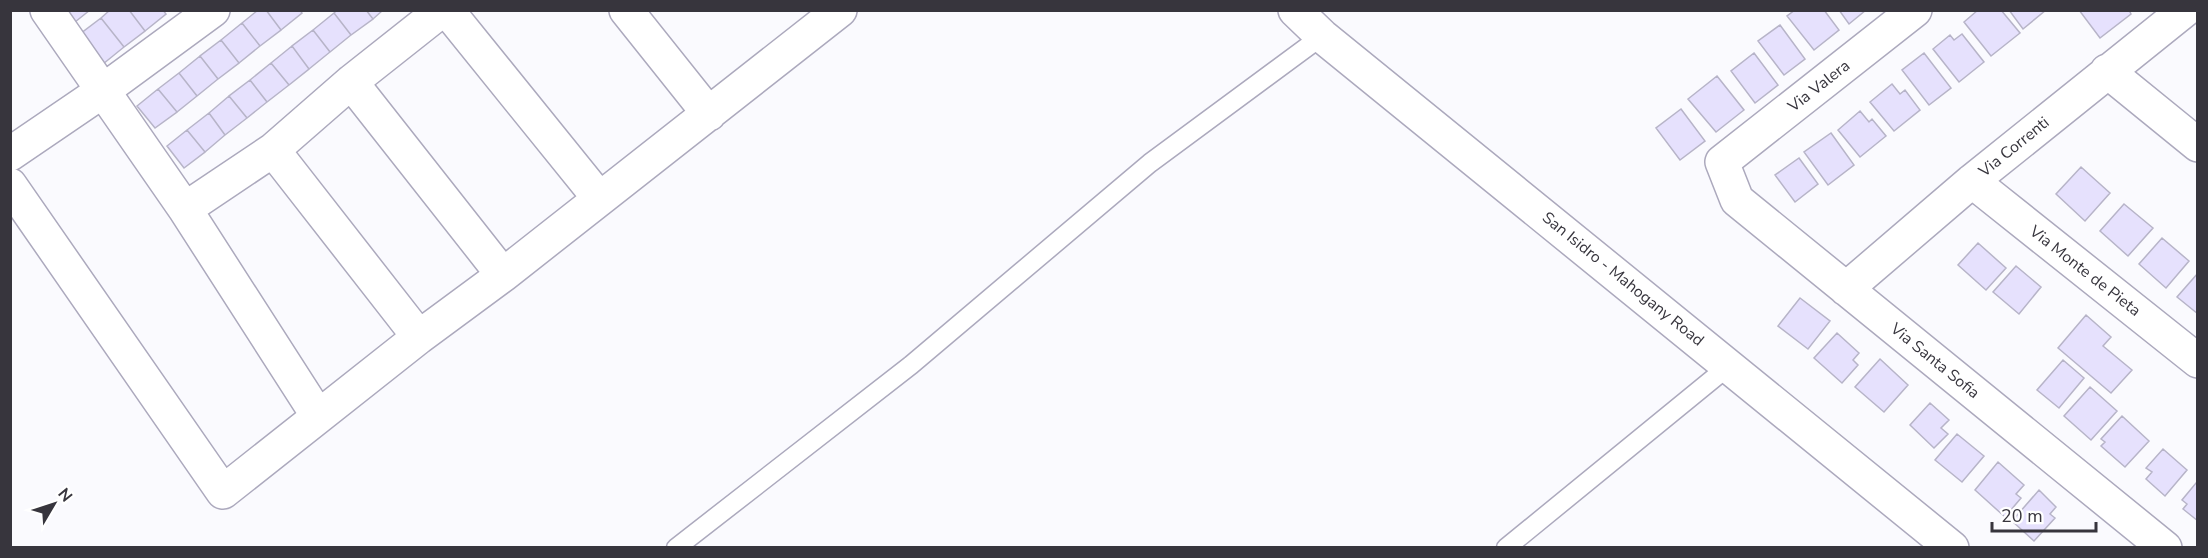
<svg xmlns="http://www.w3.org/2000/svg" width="2208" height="558" viewBox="0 0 2208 558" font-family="'Nunito Sans',sans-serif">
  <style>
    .building { fill: #e6e1fd; stroke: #b7b4c8; stroke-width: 1.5 }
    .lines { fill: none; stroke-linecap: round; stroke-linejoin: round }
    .lane-casing { stroke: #aca9bd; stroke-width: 21 }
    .street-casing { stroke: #aca9bd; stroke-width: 36 }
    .lane { stroke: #fff; stroke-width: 18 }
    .street { stroke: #fff; stroke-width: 33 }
    .labels { text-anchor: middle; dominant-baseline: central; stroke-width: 4.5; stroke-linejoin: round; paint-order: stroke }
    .street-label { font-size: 16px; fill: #37353d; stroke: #fff }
  </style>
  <rect width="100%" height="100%" fill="#fafafe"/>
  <path class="building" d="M66 10H90L75 22Z
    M110 10H129L145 31 124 47 101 18Z
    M129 10H163L166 14 145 31Z
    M258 10H266L281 30 260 46 242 23Z
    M266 10H300L302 13 281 30Z
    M337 10H366L373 19 351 35 334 13Z
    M366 10H383L373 19Z
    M1795 10H1824L1839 30 1814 50 1787 16Z
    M1839 10H1866L1849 24Z
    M1978 10H2001L2020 33 1991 56 1964 22Z
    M2009 10H2046L2023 29Z
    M2079 10H2129L2131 14 2100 38Z
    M334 13 351 35 330 52 313 30Z
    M101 18 124 47 103 64 80 34Z
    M242 23 260 46 239 63 221 40Z
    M1780 25 1805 59 1784 75 1758 41Z
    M313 30 330 52 309 69 292 46Z
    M1962 34 1984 62 1959 82 1933 49 1950 35 1954 40Z
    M221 40 239 63 218 79 200 56Z
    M292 46 309 69 289 85 271 63Z
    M1754 53 1778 85 1755 103 1731 71Z
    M1924 53 1951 88 1929 105 1902 70Z
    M200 56 218 79 197 96 179 73Z
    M271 63 289 85 267 102 250 80Z
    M179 73 197 96 177 112 158 89Z
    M1717 76 1744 110 1716 132 1688 99Z
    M250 80 267 102 247 118 229 96Z
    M1892 84 1900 94 1905 90 1920 110 1894 131 1870 102Z
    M158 89 177 112 155 128 137 106Z
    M229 96 247 118 225 135 209 113Z
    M1681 109 1705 141 1680 160 1656 128Z
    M1860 111 1869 122 1872 119 1886 136 1860 157 1838 130Z
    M209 113 225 135 205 152 187 130Z
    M187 130 205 152 184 168 167 146Z
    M1831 133 1854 165 1828 185 1804 152Z
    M1799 158 1818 184 1795 202 1775 175Z
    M2081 167 2110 193 2085 221 2056 194Z
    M2124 204 2153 228 2128 256 2100 231Z
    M2162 238 2189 261 2166 288 2139 264Z
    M1978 243 2006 268 1986 290 1958 265Z
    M2016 266 2041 287 2019 314 1993 292Z
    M2198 273V314L2177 297Z
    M1800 298 1830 321 1808 349 1778 326Z
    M2086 315 2111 337 2103 346 2132 370 2111 393 2058 348Z
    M1837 333 1859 353 1853 360 1858 365 1842 383 1814 358Z
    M1880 359 1908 385 1884 412 1855 387Z
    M2063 360 2084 378 2059 408 2037 390Z
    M2090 387 2117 411 2091 440 2064 416Z
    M1930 403 1949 420 1941 428 1948 434 1934 448 1910 425Z
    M2122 416 2149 441 2125 467 2101 446 2105 442 2101 439Z
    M1957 434 1984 456 1962 482 1935 460Z
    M2163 449 2187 470 2165 496 2146 479 2152 472 2146 468Z
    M1998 462 2024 485 2016 494 2021 498 2005 517 1975 490Z
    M2196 483 2198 485V521L2183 509 2187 504 2182 500Z
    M2039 490 2056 507 2050 514 2055 518 2034 541 2012 521Z"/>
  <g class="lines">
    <defs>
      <path id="lane" d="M676 548 911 365 1150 163 1322 36
        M1506 548 1730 365"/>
      <path id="street" d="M47 10 185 209 318 416
        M447 10 599 198
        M626 10 709 114
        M1295 10 1322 36 1952 548
        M1915 10 1722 162 1737 200 2165 548
        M2107 71 2198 145
        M351 82 503 275
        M273 150 419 337
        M10 154 104 90 213 10
        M1972 181 2198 361
        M10 185 223 492 419 337 503 275 840 10
        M185 209 273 150 351 82 442 10
        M1846 289 1972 181 2185 10"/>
    </defs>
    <use href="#lane" class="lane-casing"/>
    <use href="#street" class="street-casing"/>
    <use href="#lane" class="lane"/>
    <use href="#street" class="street"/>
  </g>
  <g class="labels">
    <g class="street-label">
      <text transform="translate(1819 86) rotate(-38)">Via Valera</text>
      <text transform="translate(2014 147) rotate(-39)">Via Correnti</text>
      <text transform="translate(2085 271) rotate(38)">Via Monte de Pieta</text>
      <text transform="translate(1623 279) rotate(39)">San Isidro - Mahogany Road</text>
      <text transform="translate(1935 361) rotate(39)">Via Santa Sofia</text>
    </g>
  </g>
  <rect width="2208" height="558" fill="none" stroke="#37353d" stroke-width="24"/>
  <g transform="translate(54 504) rotate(51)" stroke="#ffffff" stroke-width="4.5" paint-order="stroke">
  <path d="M0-4.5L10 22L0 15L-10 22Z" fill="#37353d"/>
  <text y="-9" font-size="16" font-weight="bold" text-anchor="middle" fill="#37353d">N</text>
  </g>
  <path d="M1992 522v9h104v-9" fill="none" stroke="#37353d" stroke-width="3"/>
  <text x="2001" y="522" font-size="18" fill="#37353d" stroke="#ffffff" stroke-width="4.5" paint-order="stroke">20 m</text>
</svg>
